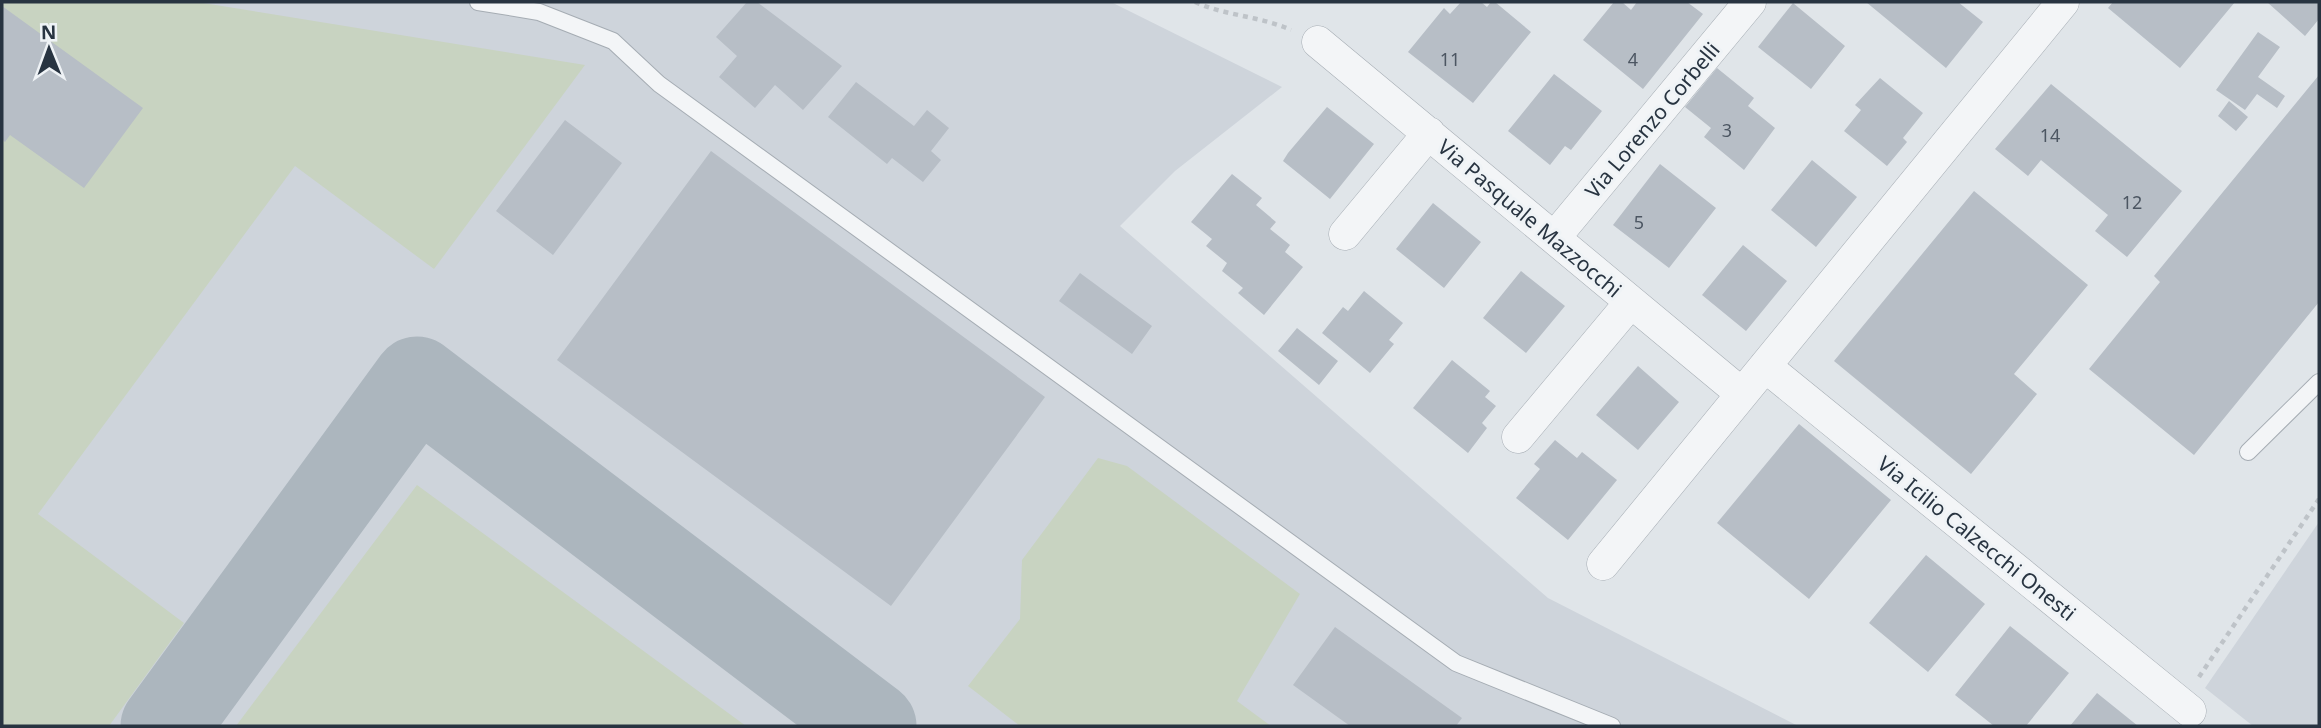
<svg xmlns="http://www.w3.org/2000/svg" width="2321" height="728" viewBox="0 0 2321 728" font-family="'Noto Sans',sans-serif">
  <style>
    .built { fill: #ced4db }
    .green { fill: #c8d3c1 }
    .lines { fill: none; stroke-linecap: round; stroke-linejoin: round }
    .taxiway { stroke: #acb6be; stroke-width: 89 }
    .building { fill: #b7bec6 }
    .service-casing { stroke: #a5acb3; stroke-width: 18 }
    .minor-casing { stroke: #a5acb3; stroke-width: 33 }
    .path { stroke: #bec3c8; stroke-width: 4.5; stroke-dasharray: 5 5; stroke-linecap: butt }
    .service { stroke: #f3f5f7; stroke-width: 16 }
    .minor { stroke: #f3f5f7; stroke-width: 32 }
    .labels { text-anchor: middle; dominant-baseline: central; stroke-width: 6; stroke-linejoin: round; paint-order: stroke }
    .number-label { font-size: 18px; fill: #4c5662 }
    .street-label { font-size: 21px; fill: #283441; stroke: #eff3f6 }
  </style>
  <rect width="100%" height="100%" fill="#e0e5e9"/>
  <path class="built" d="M2 2H1111L1282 87 1175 171 1120 226 1548 598 1798 726H2Z
    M2319 522V726H2253L2205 688Z"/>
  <path class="green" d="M2 2H197L585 65 434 269 295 166 38 514 184 623 109 726H2Z
    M1098 458 1127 466 1300 594 1237 701 1271 726H1020L968 686 1020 619 1022 560Z
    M417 485 746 726H236Z"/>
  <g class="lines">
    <path class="taxiway" d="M165 726 417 381 872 726"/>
  </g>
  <path class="building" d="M747 2H757L842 66 803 110 775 85 755 108 719 77 737 56 716 37Z
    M1461 2H1481L1487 7 1491 2H1495L1531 32 1473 103 1408 52 1444 8 1450 14Z
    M1614 2H1622L1631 10 1637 2H1687L1703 14 1643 89 1583 40Z
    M1866 2H1958L1983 22 1946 68Z
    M2113 2H2235L2180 68 2108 8Z
    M2267 2H2319V19L2305 36Z
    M1793 3 1845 46 1811 89 1758 47Z
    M2 6 143 108 84 188 10 135 5 142 2 139Z
    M2258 32 2280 47 2258 77 2285 96 2277 108 2257 94 2245 110 2216 90Z
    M1717 68 1754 98 1748 106 1775 128 1744 170 1704 137 1711 128 1685 107Z
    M1554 74 1602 111 1571 150 1565 146 1550 165 1508 131Z
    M2319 75V302L2194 455 2089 369 2160 282 2154 276Z
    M1880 78 1923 113 1903 138 1907 142 1887 166 1844 131 1861 110 1855 105Z
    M856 82 914 126 927 110 949 128 931 151 941 160 923 182 892 158 887 164 828 117Z
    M2051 84 2182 191 2127 257 2095 231 2108 215 2041 160 2028 176 1995 149Z
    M2229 101 2248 117 2236 131 2218 116Z
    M1327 107 1374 144 1330 199 1283 161 1288 153Z
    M565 120 622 163 553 255 496 211Z
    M711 151 1045 397 891 606 557 360Z
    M1812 160 1857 197 1816 247 1771 210Z
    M1660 164 1716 208 1669 268 1613 225Z
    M1232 174 1262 198 1256 205 1276 222 1270 229 1290 245 1285 252 1303 267 1264 315 1238 293 1243 288 1222 271 1227 263 1206 246 1212 239 1191 222Z
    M1974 191 2088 285 2014 374 2037 394 1971 474 1834 361Z
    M1433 203 1481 242 1444 288 1396 249Z
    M1743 245 1787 281 1746 331 1702 295Z
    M1521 271 1565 306 1526 353 1483 318Z
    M1080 273 1152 326 1132 354 1059 301Z
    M1364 291 1403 323 1389 340 1394 344 1370 373 1322 333 1343 307 1348 311Z
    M1297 328 1338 361 1319 385 1278 351Z
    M1452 360 1490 391 1485 397 1496 406 1482 423 1487 428 1468 453 1413 408Z
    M1638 366 1679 402 1638 450 1596 415Z
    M1799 424 1891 500 1809 599 1717 523Z
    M1555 440 1577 458 1582 452 1617 480 1568 540 1516 498 1540 469 1534 464Z
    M1926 555 1985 604 1928 672 1869 623Z
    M2010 626 2069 673 2026 726H1994L1955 695Z
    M1335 627 1462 718 1456 726H1350L1293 685Z
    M2097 693 2138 726H2070Z"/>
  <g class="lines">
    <defs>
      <path id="service" d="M478 2 539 12 613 41 659 84 1456 663 1612 726
        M2248 452 2319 382"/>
      <path id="minor" d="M1318 42 1742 394
        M1345 234 1429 133
        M1554 238 1750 2
        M1765 366 2190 711
        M1518 437 1631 302
        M1603 564 2063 2"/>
    </defs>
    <use href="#service" class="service-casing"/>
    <use href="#minor" class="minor-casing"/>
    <path class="path" d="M1195 2C1226 16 1260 16 1291 30
      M2199 677 2319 499"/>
    <use href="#service" class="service"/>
    <use href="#minor" class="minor"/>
  </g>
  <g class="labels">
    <g class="number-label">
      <text x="1450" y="59">11</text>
      <text x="1633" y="59">4</text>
      <text x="1727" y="130">3</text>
      <text x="2050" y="135">14</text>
      <text x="2132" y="202">12</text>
      <text x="1639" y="222">5</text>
    </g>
    <g class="street-label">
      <text transform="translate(1652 120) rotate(-50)">Via Lorenzo Corbelli</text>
      <text transform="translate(1530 218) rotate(40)">Via Pasquale Mazzocchi</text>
      <text transform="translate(1977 538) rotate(39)">Via Icilio Calzecchi Onesti</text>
    </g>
  </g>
  <rect width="2321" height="728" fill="none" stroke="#283441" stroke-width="7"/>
  <g transform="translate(49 49) rotate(359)" stroke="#eff3f6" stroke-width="5" paint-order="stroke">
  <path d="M0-5L12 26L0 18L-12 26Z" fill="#283441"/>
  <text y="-10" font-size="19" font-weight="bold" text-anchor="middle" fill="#283441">N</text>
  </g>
</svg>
